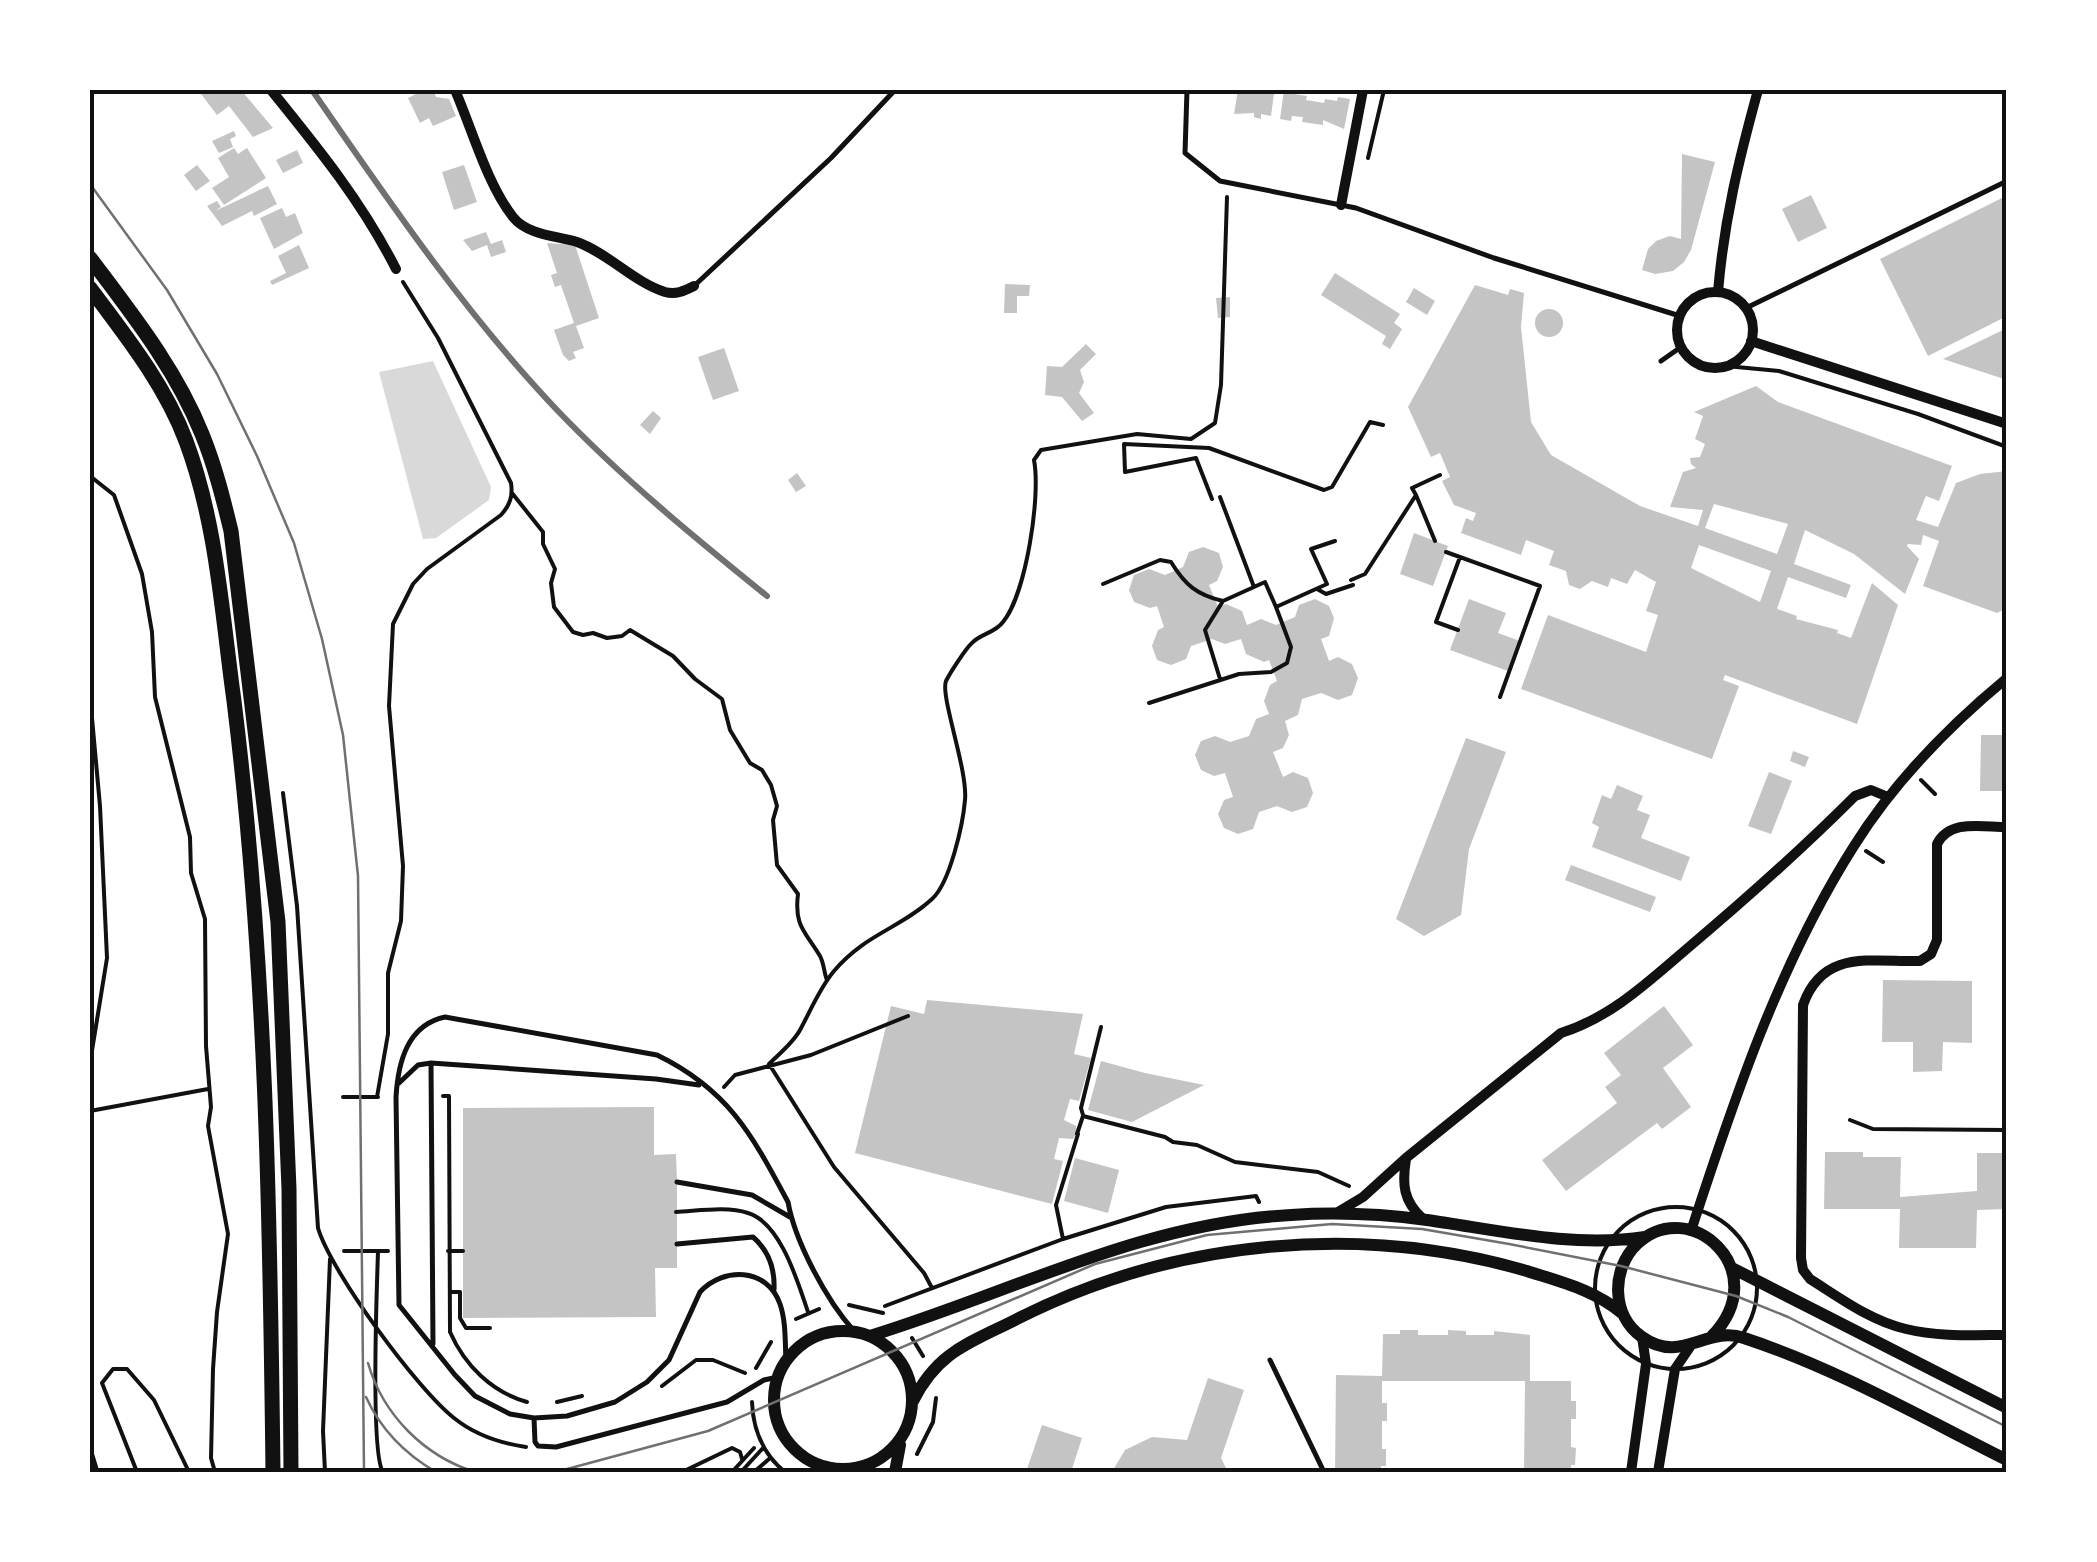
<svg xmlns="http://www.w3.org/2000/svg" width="2097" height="1562" viewBox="0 0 2097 1562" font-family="'Work Sans',sans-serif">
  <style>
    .water { fill: #d9d9d9 }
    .building { fill: #c4c4c4; fill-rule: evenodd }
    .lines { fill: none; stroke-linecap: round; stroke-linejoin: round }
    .path { stroke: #111; stroke-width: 4 }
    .service { stroke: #111; stroke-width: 5 }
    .minor { stroke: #111; stroke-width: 10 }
    .tertiary { stroke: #111; stroke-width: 12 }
    .primary { stroke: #111; stroke-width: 15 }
    .tram { stroke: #707070; stroke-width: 2.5 }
    .rail { stroke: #707070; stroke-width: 6 }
    .neatline { fill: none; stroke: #111; stroke-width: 4 }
  </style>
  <rect width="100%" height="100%" fill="#fff"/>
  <path class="water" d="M433 361 491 487 489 500 436 538 423 539 379 372Z"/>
  <path class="building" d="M198 90H241L273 128 253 137 229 106 217 115Z
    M424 90H433L436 97 449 99 456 116 433 126 429 118 420 123 408 98Z
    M1238 90H1264L1274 94 1271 116 1261 114V119L1254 117V113L1234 114Z
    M1284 90H1294V94L1307 96 1306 100 1324 103 1325 99 1337 101 1338 97 1350 99 1344 129 1323 120V125L1302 122 1303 117 1292 116 1291 121 1280 119Z
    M234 131 236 136 230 139 233 147 219 153 212 141Z
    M234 148 238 154 247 148 266 178 224 205 212 188 229 177 218 158Z
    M297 150 303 163 283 173 276 160Z
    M1682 154 1715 162 1691 250 1684 262 1673 271 1655 274 1642 270 1648 249 1656 241 1670 236 1681 239Z
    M197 165 210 181 196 191 184 175Z
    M464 165 477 202 454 210 442 172Z
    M268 186 277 204 254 216 252 211 222 226 207 206 217 201 221 207 215 211Z
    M1811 195 1827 228 1798 242 1782 209Z
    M2002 198H2007V316L1928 356 1880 259Z
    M282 208 286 217 295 213 303 233 274 249 260 218Z
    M486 232 491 244 502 240 506 252 491 257 487 245 472 251 463 240Z
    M547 243 575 245 599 318 576 326 584 348 573 352 576 358 569 361 563 355 554 330 574 323 561 285 555 287 551 275 557 273Z
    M299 245 309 268 272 285 270 281 286 273 278 256Z
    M1335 273 1400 314 1394 323 1402 329 1390 349 1382 344 1386 336 1321 295Z
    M1005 284 1030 285 1029 296H1017V313H1004Z
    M1475 285 1508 295 1510 289 1524 293 1521 327 1531 422 1551 455 1640 506 1698 526 1703 510 1670 507 1683 472 1696 468 1691 464 1690 458 1700 457 1705 444 1695 439 1703 416 1694 412 1756 386 1778 402 1952 466 1939 501 1926 496 1916 520 1938 527 1956 483 1980 474 2007 471V608L1997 613 1923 586 1939 541 1923 535 1921 545 1908 544 1907 546 1919 559 1905 594 1854 554 1805 530 1794 564 1851 585 1846 598 1788 577 1777 609 1797 616 1796 619 1838 630 1837 633 1851 638 1872 583 1898 605 1857 724 1725 675 1723 680 1739 686 1712 759 1521 689 1548 615 1646 652 1658 615 1646 611 1656 582 1635 570 1627 584 1611 578 1608 587 1592 581 1580 589 1569 585 1566 571 1549 565 1554 551 1526 540 1521 555 1461 533 1466 518 1473 521 1476 513 1454 505 1442 481 1450 477 1440 453 1431 457 1408 407ZM1714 504 1788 524 1777 554 1705 528ZM1699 545 1771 571 1760 602 1691 568Z
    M1414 288 1435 301 1427 315 1406 302Z
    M1230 297V317L1218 318 1216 298Z
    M1535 323a14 14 0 1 1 28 0a14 14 0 1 1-28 0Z
    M2007 328V380L1943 359Z
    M1086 344 1096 354 1080 370 1084 382 1079 393 1094 413 1082 421 1062 397 1045 395 1047 366 1062 367Z
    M724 348 739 391 713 400 698 357Z
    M653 411 661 418 650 434 640 425Z
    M797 473 806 486 796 492 788 480Z
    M1414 533 1448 546 1433 586 1400 574Z
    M1203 547 1219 553 1223 567 1217 581 1209 585 1218 607 1226 604 1242 611 1247 625 1261 619 1276 625 1295 617 1299 605 1315 599 1329 606 1334 618 1329 636 1321 639 1329 661 1338 657 1352 664 1358 678 1352 695 1338 700 1321 693 1302 699 1298 715 1285 721 1289 735 1283 748 1273 752 1283 777 1293 772 1308 778 1313 793 1307 807 1292 812 1277 806 1259 812 1253 829 1238 834 1224 828 1218 814 1224 800 1233 797 1225 773 1214 776 1201 770 1195 755 1201 741 1215 736 1230 742 1249 736 1256 719 1269 714 1264 701 1270 685 1277 681 1269 660 1264 662 1246 654 1241 639 1225 644 1212 639 1191 646 1186 659 1171 665 1157 660 1152 646 1158 630 1164 627 1157 606 1150 608 1134 602 1129 590 1134 575 1149 569 1165 575 1183 567 1189 552Z
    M1469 599 1506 613 1498 633 1520 641 1508 671 1450 650Z
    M1981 735H2007V791H1980Z
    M1466 738 1506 752 1469 849 1461 915 1424 936 1396 919Z
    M1793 751 1809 757 1805 767 1790 761Z
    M1769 772 1792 781 1771 834 1748 826Z
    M1617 785 1643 796 1637 810 1650 815 1641 838 1690 857 1681 881 1592 847 1599 827 1592 823 1602 795 1611 799Z
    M1571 865 1656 897 1650 912 1565 880Z
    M1883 980 1972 981V1043L1943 1042 1942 1071 1913 1072V1042H1882Z
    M927 1000 1083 1014 1074 1054 1091 1058 1079 1101 1070 1099 1064 1120 1076 1126 1077 1132 1073 1139 1059 1138 1054 1159 1063 1161 1052 1204 855 1153 891 1006 924 1014Z
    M1664 1006 1693 1045 1663 1068 1691 1107 1662 1129 1657 1123 1566 1191 1542 1160 1617 1103 1605 1087 1621 1075 1604 1053Z
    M1101 1061 1145 1073 1204 1085 1132 1122 1088 1110Z
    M654 1107V1155L676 1154 677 1182V1268H655L656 1317 463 1318V1108Z
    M1825 1152H1863V1157H1901L1900 1197 1977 1191V1153H2007V1209L1977 1210 1976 1248H1899L1900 1209H1824Z
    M1075 1158 1119 1170 1108 1213 1064 1201Z
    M1400 1330H1418V1335H1448V1330L1466 1331V1335H1494V1331L1530 1335V1381H1571V1401H1576V1419H1571V1447L1576 1448 1575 1465H1571V1472H1524L1525 1381H1382V1403H1387V1421H1382V1449H1386V1466H1381V1472H1335L1336 1375 1382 1376 1383 1334H1400Z
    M1208 1378 1244 1390 1221 1458 1228 1472H1112L1125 1450 1152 1437 1187 1440Z
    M1042 1425 1082 1438 1071 1472H1026Z"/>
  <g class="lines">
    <path class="path" d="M1368 158 1384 90
      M1726 366 1779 371 1918 414 2007 447
      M90 476 114 495 142 574 152 632 155 697 190 837 191 873 205 919 206 1046 211 1107 208 1126 228 1234 217 1312 213 1369 211 1458 215 1472
      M512 493 543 532V544L555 569 551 583 554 607 573 632 583 635 593 633 607 638 622 636 630 630 673 656 695 679 722 699 730 730 750 763 762 770 771 785 777 806 773 820 777 865 798 894C794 926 805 931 820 956 824 963 824 973 827 980
      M1416 495 1412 488 1440 475
      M1220 497 1254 587
      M1212 499 1196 458 1125 472 1124 444 1209 448 1324 490 1332 487 1370 422 1383 425
      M1446 552 1540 586 1500 697
      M1351 580 1365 574 1416 495 1435 541
      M1103 584 1160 560 1171 562C1185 585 1197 595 1223 601L1205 630 1220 679
      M1317 589 1326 594 1353 585
      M1223 601 1265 582 1276 607
      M1458 630 1436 622 1460 557
      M90 696 100 806 107 958 90 1063
      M1149 703 1239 674 1271 672 1287 663 1291 647 1276 607 1327 584 1311 549 1335 541
      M1921 780 1935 794
      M283 793 297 906 318 1228C331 1272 417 1389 454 1418 475 1435 499 1443 526 1447
      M1866 851 1883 862
      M724 1087 735 1075 811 1055 908 1016
      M443 1096H449L450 1332C465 1366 492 1392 527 1402
      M343 1097H378
      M377 1097 388 1034V973L401 921 403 866 389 706 393 624 413 584 427 569 501 515C510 505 513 496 511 483L438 338 403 282
      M90 1111 208 1089
      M1083 1115 1081 1108 1101 1027
      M1850 1120 1873 1129 2007 1130
      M1077 1134 1083 1116 1165 1137 1173 1142 1197 1145 1235 1162 1318 1172 1349 1186
      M1595 1288a81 81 0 1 1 162 0a81 81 0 1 1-162 0Z
      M676 1212C698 1211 727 1206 748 1213 781 1223 798 1283 808 1312
      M1063 1239 1056 1205 1078 1134
      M344 1251H388
      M378 1251C377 1286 370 1453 383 1472
      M448 1251H463
      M932 1288 924 1273 834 1167 769 1064C779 1054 793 1043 800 1030 811 1010 819 989 834 971 865 934 901 928 932 899 950 883 963 824 965 800 968 770 940 696 946 681 950 673 966 648 972 643 980 634 995 633 1003 622 1026 594 1041 496 1034 460L1041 450 1137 434 1191 439 1215 423 1221 385 1227 197
      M450 1292H460V1318L466 1328H490
      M849 1305 883 1313
      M885 1306 1063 1239 1166 1207 1256 1196 1259 1202
      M796 1319 819 1309
      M912 1338 923 1356
      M756 1368 771 1342
      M662 1386 696 1360H713L745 1373
      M557 1402 582 1396
      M752 1402C753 1430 763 1454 785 1472
      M917 1454 933 1422 936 1398
      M137 1472 102 1383 113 1369H127L154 1400 189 1472
      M325 1472 323 1431 330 1259
      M682 1472 732 1448 740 1452 742 1459
      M732 1472 754 1448
      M741 1472 763 1448
      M754 1472 769 1459"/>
    <path class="service" d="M1187 90 1185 153 1220 181 1356 208 1494 258 1680 316
      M694 286 831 158 895 90
      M1746 308 2007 181
      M1661 361 1681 347
      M431 1063 433 1344
      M399 1083 418 1065 431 1063 656 1079 699 1085
      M677 1182 752 1195 790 1217
      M677 1244 753 1237C769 1251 775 1270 774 1290
      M1270 1360 1324 1472
      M786 1361C785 1342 786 1321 780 1304 767 1267 723 1267 700 1292L669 1360 647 1382 615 1402 567 1416 534 1418 510 1414 475 1396 455 1375 399 1305 396 1097C398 1063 407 1025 445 1017L657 1055C729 1090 752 1135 788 1202 795 1242 827 1301 854 1331
      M534 1418 535 1442 538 1446 556 1447 727 1402 764 1380 778 1377
      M90 1449 97 1472"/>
    <path class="minor" d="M271 90C318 148 362 202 396 269
      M455 90C472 129 487 184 513 217 527 235 557 236 577 242 608 253 635 283 665 292 676 295 684 291 694 286
      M1341 205 1363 90
      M1718 292C1724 220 1739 159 1758 90
      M1677 330a38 38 0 1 1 76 0a38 38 0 1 1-76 0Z
      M1751 341 2007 424
      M2007 827C1981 827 1950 819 1937 844V940L1931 954 1920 961C1870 962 1823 949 1803 1005L1801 1258 1803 1270 1810 1279C1840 1298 1871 1321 1906 1329 1939 1337 1974 1335 2007 1335
      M1406 1159C1402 1184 1403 1201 1423 1219
      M1338 1212 1363 1197 1406 1158 1561 1033C1612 1017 1649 981 1689 947 1747 898 1802 849 1855 796L1871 790 1888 797
      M1691 1231C1734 1099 1779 964 1854 846 1894 782 1949 726 2007 678
      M1631 1472 1646 1364 1642 1337
      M1658 1472 1675 1369 1690 1347
      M2006 1472 2007 1471"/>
    <path class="tertiary" d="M1732 1268 2007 1408
      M774 1400a69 69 0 1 1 138 0a69 69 0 1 1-138 0Z
      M870 1336C1011 1293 1140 1223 1291 1215 1335 1212 1382 1214 1427 1220 1498 1230 1573 1248 1645 1237
      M1712 1336C1775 1271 1690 1194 1637 1244 1611 1269 1611 1315 1642 1337 1681 1365 1707 1325 1744 1338 1835 1368 1921 1417 2007 1460
      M913 1401C938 1351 970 1343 1017 1319 1173 1240 1359 1222 1527 1271 1561 1282 1595 1290 1623 1314
      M895 1472 900 1445"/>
    <path class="primary" d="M90 258C132 314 176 369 202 434 215 466 223 498 231 531L278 922 289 1189 291 1472
      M90 288C126 336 165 385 186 441 217 524 222 615 234 701 266 960 270 1212 273 1472"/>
    <path class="tram" d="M90 184 167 290 217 374 257 456 294 543 322 639 343 735 358 876 364 1472
      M368 1363C383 1415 424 1456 475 1472
      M366 1397C381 1430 405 1454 436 1472
      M556 1472 708 1431 1095 1264 1207 1235 1332 1224 1422 1229 1509 1244 1621 1266 1736 1296 1788 1317 2007 1427"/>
    <path class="rail" d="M312 90C388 200 464 312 557 410 622 478 694 537 767 596"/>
  </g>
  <rect width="2097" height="1562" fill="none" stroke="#ffffff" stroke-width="185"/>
  <rect x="92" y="92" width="1912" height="1378" class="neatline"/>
</svg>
